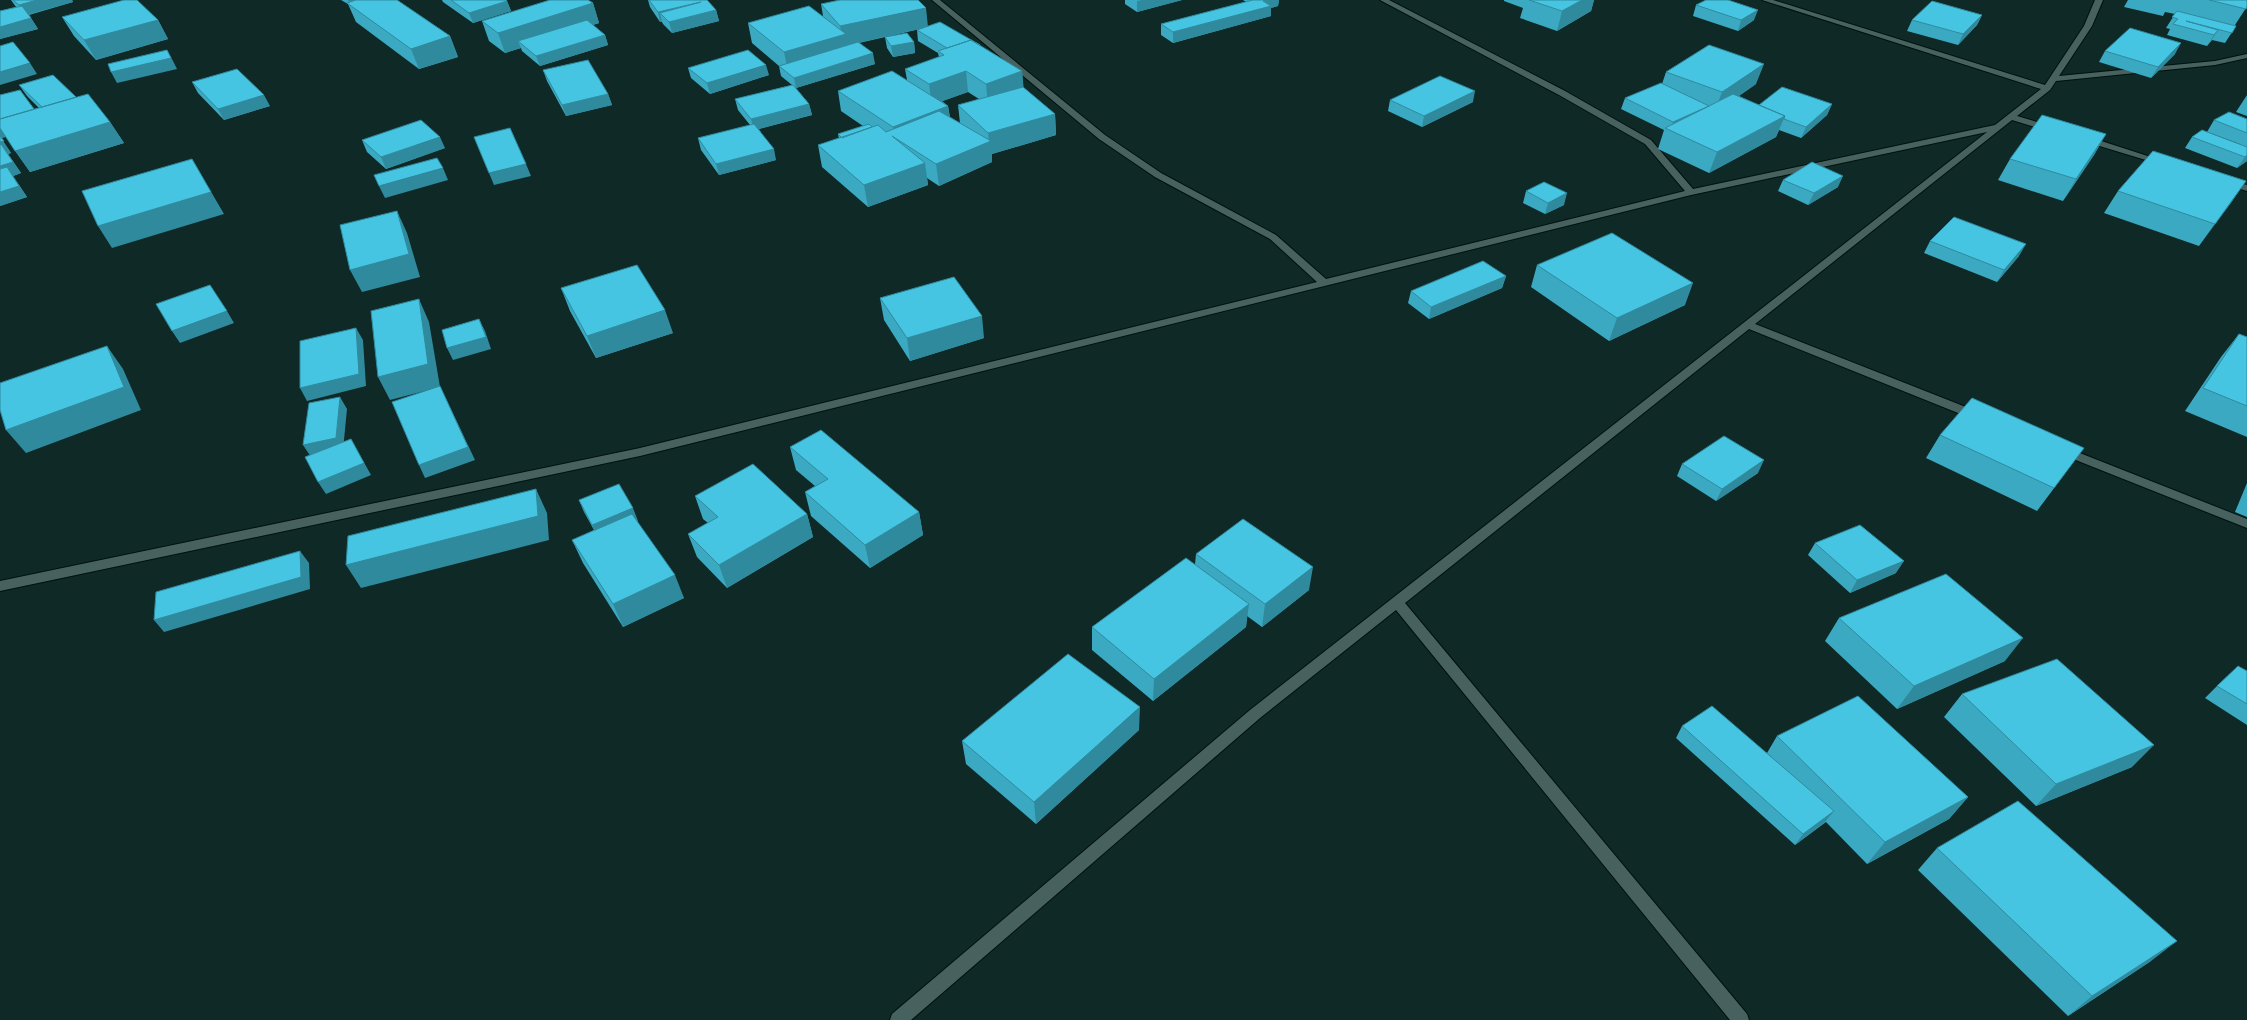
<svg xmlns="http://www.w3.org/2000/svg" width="2247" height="1020" viewBox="0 0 2247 1020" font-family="Montserrat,sans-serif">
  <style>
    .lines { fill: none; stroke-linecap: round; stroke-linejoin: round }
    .minor-casing { stroke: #00110f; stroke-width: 2 }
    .minor { fill: #47625e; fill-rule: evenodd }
    .wall { fill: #3ba9c2; fill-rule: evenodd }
    .shaded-wall { fill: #308a9e }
    .building { fill: #45c5e2; stroke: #308a9e }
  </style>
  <rect width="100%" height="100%" fill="#0e2926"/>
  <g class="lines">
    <defs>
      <path id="minor" d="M932 0H940L1105 135 1161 173 1276 235 1326 279 1685 191 1645 144 1559 95 1380 0H1389L1565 91 1651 140 1693 189 1995 125 2041 89 1762 0H1773L2045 85 2084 26 2095 0H2103L2092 26 2059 76 2215 61 2247 54V58L2215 65 2056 81 2050 90 2017 116 2054 127V131H2048L2012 120 1755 324 1981 413 1983 416 1981 419H1973L1749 329 1405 603 1747 1014 1749 1020H1730L1396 610 1260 718 911 1020H890L892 1014 1250 710 1987 132 1691 195 640 456 0 591V581L640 448 1317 282 1270 239 1155 177 1099 139Z
        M2083 137H2089L2166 162 2159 164 2083 141Z
        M2227 179 2247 185V191L2224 184V180Z
        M2062 446 2247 519V528L2058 453 2056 450Z"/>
    </defs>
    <use href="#minor" class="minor-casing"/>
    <use href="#minor" class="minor"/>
  </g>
  <path class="wall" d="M11 0H72L73 2 29 15 38 29 0 39V11L16 7Z
    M341 0H397L450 36 458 57 419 69 356 22 348 4Z
    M442 0H506L507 1 511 11 473 23 443 2Z
    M648 0H707L716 10 719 21 672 33 663 24 662 22H660L650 7Z
    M1125 0H1182L1137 12 1125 4Z
    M1243 0H1279L1278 6 1271 8V16L1173 43 1161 35V24L1246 2Z
    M1504 0H1594L1591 11 1557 31 1520 18 1523 8 1504 1Z
    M2128 0H2247V9L2246 8 2235 25 2236 26 2225 43 2212 40 2207 46 2167 35 2170 29 2166 28 2175 14 2165 12 2163 16 2124 7Z
    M593 3 599 23 593 25 605 35 608 45 540 66 522 51 521 48 505 53 489 41 482 21Z
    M821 4 928 26 1022 71 1023 87 1055 114 1056 135 992 154V162L939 186 927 178 928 185 868 207 822 167 818 145 839 139 838 134 863 126 841 111 838 91 907 80 905 69 939 57 938 53 918 41 917 30 920 29 859 43 875 64 796 88 809 104 812 115 759 129 776 160 719 175 701 150 698 138 750 125 738 110 735 99 792 85 781 76 779 66 752 43 748 23 823 16ZM968 92 979 99 958 105 960 123 950 117 948 106 942 101Z
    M1696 5 1754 20 1738 31 1693 16Z
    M1982 15 1977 25 1958 45 1907 31 1912 20Z
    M62 17 158 20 168 39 96 60 74 36Z
    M885 37 914 42 915 53 893 57 887 48Z
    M2105 51 2175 54 2151 78 2099 62Z
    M688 68 769 75 710 94 691 78Z
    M543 70 608 94 612 105 566 116 547 81Z
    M1666 72 1756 84 1739 96 1759 105 1832 104 1827 115 1801 138 1779 130 1776 137 1709 173 1658 149 1664 130 1621 109 1625 98 1662 84Z
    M192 82 270 106 224 120 198 93Z
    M19 85 76 97 110 122 124 143 30 172 6 137 1 138 11 153 8 154 21 173 13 176 27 197 0 206V95L34 109 39 108 27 96Z
    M2247 95V116L2236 112Z
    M1390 100 1473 102 1422 127 1388 111Z
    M2247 119V161L2237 168 2185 148 2192 137 2240 144 2207 132 2214 120Z
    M2106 134 2094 155 2063 201 1998 180 2010 159Z
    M362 140 445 148 386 169 367 152Z
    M1783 180 1838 187 1808 205 1778 191Z
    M2246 181 2199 246 2104 213 2118 191Z
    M1526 191 1564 205 1545 214 1523 203Z
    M1930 241 2019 256 1997 282 1924 253Z
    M1537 265 1685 305 1609 341 1531 287Z
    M1506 276 1502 288 1429 319 1408 303 1411 291Z
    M561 288 673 333 596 358 570 311Z
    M880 298 984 338 910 361 884 320Z
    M2239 334 2247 337V437L2185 411 2221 357Z
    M1940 435 2084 448 2037 511 1926 458Z
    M790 447 919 512 923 535 870 568 811 516 805 492 815 486 796 470Z
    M1682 464 1758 473 1716 501 1677 476Z
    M2247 483V517L2235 512Z
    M695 496 807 514 813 537 727 588 697 557 688 534 708 523 703 519Z
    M579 500 638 521H637L684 598 623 627 583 563 572 540 594 530 584 512Z
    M1815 543 1896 573 1850 593 1808 555Z
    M1196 554 1309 590 1262 627 1247 616 1246 627 1153 701 1092 650V627L1195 564Z
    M1839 618 2005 661 1897 709 1825 641Z
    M2247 671V725L2205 698 2217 686Z
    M1962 694 2132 767 2036 806 1944 717Z
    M1682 726 1767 753 1777 736 1968 797 1949 819 1867 864 1826 822 1795 845 1676 738Z
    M1139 730 1036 824 966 764 962 741Z
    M1937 848 2151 961 2068 1016 1918 870Z"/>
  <path class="shaded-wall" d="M37 0H72L73 2 26 15 19 5Z
    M348 0H369L350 5Z
    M1142 0H1182L1137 12V1Z
    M1265 0H1279L1278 6 1271 8V16L1173 43V32Z
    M1582 0H1594L1591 11 1557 31 1562 11Z
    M507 1 511 11 473 23 469 13Z
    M701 2 660 13 662 22H660L658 12Z
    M593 3 599 23 525 47 518 41 521 48 505 53 498 33Z
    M926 8 928 27 848 45 788 72 784 52 842 35 840 26Z
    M716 10 719 21 672 33 669 22Z
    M1758 10 1754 20 1738 31 1741 20Z
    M1982 15 1977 25 1958 45 1963 34Z
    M31 18 38 29 0 39V27Z
    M158 20 168 39 96 60 84 40Z
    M2218 30 2211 41 2207 46 2214 35Z
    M605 35 608 45 540 66 536 56Z
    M450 36 458 57 419 69 411 49Z
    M914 42 915 53 893 57 891 46Z
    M2181 43 2175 54 2151 78 2158 67Z
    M167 50 173 61 177 69 117 83 111 72Z
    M873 53 875 64 796 88 794 78Z
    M30 63 37 74 0 85V72Z
    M1764 64 1756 84 1714 113 1722 92Z
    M766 65 769 75 710 94 707 83Z
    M966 71 968 92 932 105 929 84Z
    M1022 71 1024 91 988 105 986 84Z
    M1475 91 1473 102 1422 127 1424 116Z
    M608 94 612 105 566 116 562 105Z
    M264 95 270 106 224 120 218 109Z
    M809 104 812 115 754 130 751 119Z
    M1832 104 1827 115 1801 138 1806 127Z
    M948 106 951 126 894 137 893 127Z
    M1709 106 1670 131 1673 122Z
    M1055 114 1056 135 992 154V162L939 186 936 164 989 141 988 133Z
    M1785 116 1776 137 1709 173 1717 152Z
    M110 122 124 143 30 172 15 151Z
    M0 125H45L1 138 11 153 8 154 21 173 13 176 27 197 0 206Z
    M2106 134 2094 155 2063 201 2076 179Z
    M440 137 445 148 386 169 381 157Z
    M774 149 776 160 719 175 716 164Z
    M2247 155V161L2237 168 2245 157Z
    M192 159 224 214 112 248 98 226Z
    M925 163 928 185 868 207 864 185Z
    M526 164 531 176 494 185 489 173Z
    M443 168 448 180 385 198 379 186Z
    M1843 176 1838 187 1808 205 1814 193Z
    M2246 181 2231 203 2199 246 2215 224Z
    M1567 193 1564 205 1545 214 1548 203Z
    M397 211 407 233 420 277 362 292 350 270Z
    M2026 244 2019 256 1997 282 2004 270Z
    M1506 276 1502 288 1429 319 1431 307Z
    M1693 283 1685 305 1609 341 1617 318Z
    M419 299 429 322 440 387 390 400 378 377Z
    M665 310 673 333 596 358 587 336Z
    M227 311 234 323 180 343 172 331Z
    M982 316 984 338 910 361 907 338Z
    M479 319 485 331 491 349 453 360 447 348Z
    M356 328 363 340 366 386 307 401 300 388Z
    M107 346 123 369 141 410 26 453 6 430Z
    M440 386 475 460 425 478 419 465Z
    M340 397 347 409 343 450 311 457 303 445Z
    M351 439 371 475 326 494 318 482Z
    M1764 460 1758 473 1716 501 1722 489Z
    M536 489 547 513 549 540 361 588 346 565Z
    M633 508 638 521 598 538 592 525Z
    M919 512 923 535 870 568 865 545Z
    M807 514 813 537 727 588 719 565Z
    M300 551 309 563 310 589 164 632 154 620Z
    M1904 561 1896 573 1850 593 1857 580Z
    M1313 567 1309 590 1262 627 1265 604Z
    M675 575 684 598 623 627 613 604Z
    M1249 604 1246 627 1153 701 1154 679Z
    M2023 638 2005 661 1897 709 1914 686Z
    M1140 707 1139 730 1036 824 1034 802Z
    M2154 745 2132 767 2036 806 2056 784Z
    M1968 797 1949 819 1867 864 1885 842Z
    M1834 811 1825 822 1795 845 1803 834Z
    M2177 941 2151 961 2068 1016 2092 996Z"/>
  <path class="building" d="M13 0H37L19 5Z
    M124 0H137L158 20 84 40 62 17Z
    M356 0H397L450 36 411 49 347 3Z
    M451 0H506L507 1 469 13Z
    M550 0H588L593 3 498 33 482 21Z
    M649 0H707L716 10 669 22 660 13 701 2 658 12Z
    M840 0H918L926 8 840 26 821 4Z
    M1253 0H1265L1263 1 1271 6 1173 32 1161 24Z
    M1529 0H1582L1562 11Z
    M1706 0H1728L1758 10 1741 20 1696 5Z
    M2209 0H2247V6L2246 9Z
    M1932 1 1982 15 1963 34 1912 20Z
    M22 6 31 18 0 27V11Z
    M809 6 846 34 784 52 748 23Z
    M2177 11 2236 26 2232 33 2186 21 2218 30 2214 35 2173 24 2178 19 2172 17Z
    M587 20 605 35 536 56 518 41Z
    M940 22 980 45 971 40 947 48 917 30Z
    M2130 28 2181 43 2158 67 2105 51Z
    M907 33 914 42 891 46 885 37Z
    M971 40 1022 71 986 84 966 71 929 84 905 69 944 55 938 51Z
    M13 42 30 63 0 72V46Z
    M858 42 873 53 794 78 779 66Z
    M1709 45 1764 64 1722 92 1666 72Z
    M167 50 171 58 111 72 108 64Z
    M748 50 766 65 707 83 688 68Z
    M588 60 608 94 562 105 543 70Z
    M237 69 264 95 218 109 192 82Z
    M892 71 948 106 893 127 838 91Z
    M53 75 76 97 42 107 19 85Z
    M1440 76 1475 91 1424 116 1390 100Z
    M1661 83 1709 106 1673 122 1625 98Z
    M793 85 809 104 751 119 735 99Z
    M1023 87 1055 114 988 133 958 105Z
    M1782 87 1832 104 1806 127 1784 119 1785 116 1759 105Z
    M20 90 34 109 0 119V95Z
    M88 94 110 122 15 151 0 128V119Z
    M1733 94 1785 116 1717 152 1665 128Z
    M939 111 991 141 936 164 892 136 925 163 864 185 818 145 878 125 886 132Z
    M2229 112 2247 119V133L2214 120Z
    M2042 115 2106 134 2076 179 2010 159Z
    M421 120 440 137 381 157 362 140Z
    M754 124 774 149 716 164 698 138Z
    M869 124 872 127 842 138 838 134Z
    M510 128 526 164 489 173 474 137Z
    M2202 130 2247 147V155L2245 157 2192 137Z
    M0 136 4 141 0 142Z
    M1 144 13 162 0 166V145Z
    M2153 151 2246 181 2215 224 2118 191Z
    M437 158 443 168 379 186 374 175Z
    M192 159 211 192 98 226 82 191Z
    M1812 162 1843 176 1814 193 1783 180Z
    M7 167 19 186 0 192V169Z
    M1544 182 1567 193 1548 203 1526 191Z
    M397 211 409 254 350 270 340 225Z
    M1954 217 2026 244 2004 270 1930 241Z
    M1612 233 1693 283 1617 318 1537 265Z
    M1483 261 1506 276 1431 307 1411 291Z
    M637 265 665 310 587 336 561 288Z
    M954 277 982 316 907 338 880 298Z
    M210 285 227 311 172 331 156 304Z
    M419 299 428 364 378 377 371 311Z
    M479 319 486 337 447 348 442 330Z
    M356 328 359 374 300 388V341Z
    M2239 334 2247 337V406L2203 388Z
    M107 346 124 387 6 430 0 410V383Z
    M440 386 468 447 419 465 392 402Z
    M340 397 336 438 303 445 309 403Z
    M1972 398 2084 448 2054 488 1940 435Z
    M821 430 919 512 865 545 805 492 828 479 790 447Z
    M1724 436 1764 460 1722 489 1682 464Z
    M351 439 364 463 318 482 305 457Z
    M753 464 807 514 719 565 688 534 718 517 695 496Z
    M619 484 633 508 592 525 579 500Z
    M536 489 538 516 346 565 348 536Z
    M632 514 675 575 613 604 572 540Z
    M1243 519 1313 567 1265 604 1196 554Z
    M1860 525 1904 561 1857 580 1815 543Z
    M300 551 301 577 154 620 156 592Z
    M1186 558 1249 604 1154 679 1092 627Z
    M1946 574 2023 638 1914 686 1839 618Z
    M1068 654 1140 707 1034 802 962 741Z
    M2057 659 2154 745 2056 784 1962 694Z
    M2238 666 2247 671V704L2217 686Z
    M1858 696 1968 797 1885 842 1777 736Z
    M1712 706 1834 811 1803 834 1682 726Z
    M2018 801 2177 941 2092 996 1937 848Z"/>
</svg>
